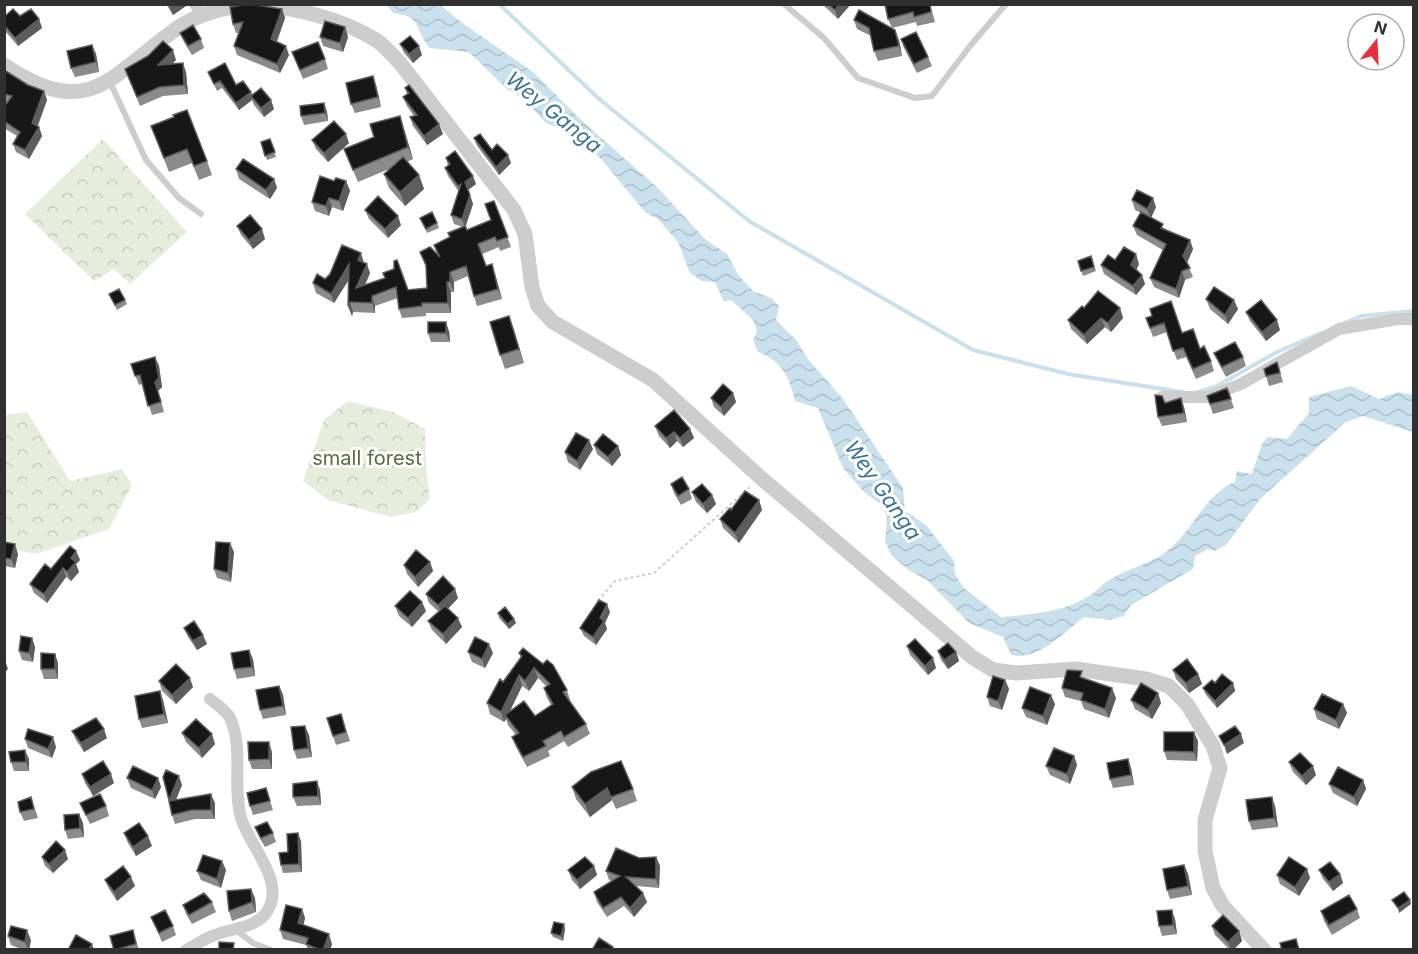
<svg xmlns="http://www.w3.org/2000/svg" width="1418" height="954" viewBox="0 0 1418 954" font-family="Inter,sans-serif">
  <style>
    .forest { fill: url(#forest-crowns) }
    .water { fill: url(#water-waves) }
    .lines { fill: none; stroke-linecap: round; stroke-linejoin: round }
    .stream { stroke: #c9e0ed; stroke-width: 4 }
    .path { stroke: #cdcdcd; stroke-width: 2; stroke-dasharray: 3 3; stroke-linecap: butt }
    .service { stroke: #cdcdcd; stroke-width: 6 }
    .minor { stroke: #cdcdcd; stroke-width: 12 }
    .tertiary { stroke: #cdcdcd; stroke-width: 15 }
    .wall { fill: #8b8b8b; fill-rule: evenodd }
    .shaded-wall { fill: #5d5d5d }
    .building { fill: #171717; stroke: #5d5d5d; stroke-width: 1.5 }
    .labels { text-anchor: middle; dominant-baseline: central; stroke-width: 6; stroke-linejoin: round; paint-order: stroke }
    .park-label { font-size: 20px; fill: #546d3b; stroke: #fff }
    .water-label { font-size: 21px; font-style: italic; fill: #3a7495; stroke: #fff }
  </style>
  <defs>
    <pattern id="forest-crowns" width="20" height="18" patternUnits="userSpaceOnUse" patternTransform="scale(1.5)"><rect width="20" height="18" fill="#e6eddd"/><path d="M2 6a3 3 0 1 1 6 0M12 15a3 3 0 1 1 6 0" fill="none" stroke="#c6ccbe"/></pattern>
    <pattern id="water-waves" width="16" height="10" patternUnits="userSpaceOnUse" patternTransform="scale(1.5)"><rect width="16" height="10" fill="#c9e0ed"/><path d="M0 5q4-4 8 0t8 0" fill="none" stroke="#adc0cc"/></pattern>
  </defs>
  <rect width="100%" height="100%" fill="#fff"/>
  <path class="forest" d="M103 139 187 232 130 284 114 269 94 281 25 214Z
    M348 401 393 412 425 429 426 469 430 499 416 512 390 517 328 500 303 481 324 420Z
    M27 412 70 481 122 469 132 485 109 529 36 554 5 548 4 415Z"/>
  <path class="water" d="M387 5H440L465 25 533 72 582 121 657 187 705 239 727 254 739 276 754 292 771 298 779 306 776 320 797 341 807 358 843 399 903 488 905 511 926 525 954 561 955 574 964 588 1001 617C1031 614 1063 613 1089 596 1097 591 1103 583 1111 579 1137 564 1154 565 1178 541 1197 521 1207 494 1235 482L1237 471 1252 474 1262 444 1268 437 1287 439 1309 413V397L1351 386 1379 399 1398 392 1413 395V432L1363 416 1346 422 1260 499 1226 545 1215 551 1208 549 1195 556 1193 569 1131 605 1124 616 1110 620 1084 617C1063 633 1039 661 1011 655L1003 637 969 623 927 580 910 571 892 556 885 542 887 517 882 505 864 492 843 468 818 408 795 401C790 378 781 360 758 352L753 340 757 331 753 320 731 300 724 302 715 282 702 281 690 273 678 242 658 219 645 212 602 160 576 135 546 123 525 100 507 89 469 52 430 48C414 30 423 16 393 13Z"/>
  <g class="lines">
    <path class="stream" d="M499 4 598 98 749 221 973 350 1068 374 1182 392
      M1344 323 1361 316 1414 311
      M1198 392 1215 387 1277 352 1321 333"/>
    <path class="path" d="M598 601 615 581 654 573 750 487"/>
    <path class="service" d="M784 4 824 38 858 78 915 98 932 96 970 46 1006 4
      M110 82 146 160 179 198 201 214
      M236 930 253 943 271 950"/>
    <path class="minor" d="M195 4 203 16
      M1162 397H1208L1241 384 1339 329 1398 319H1414
      M186 950C196 945 205 938 215 935 232 928 258 928 268 910 285 880 250 847 241 818 232 785 244 748 230 718 227 711 216 704 210 699"/>
    <path class="tertiary" d="M254 4C295 8 340 18 376 40 385 46 392 55 400 63L514 210 525 234 532 287 538 306 553 322 653 380 761 478 972 657 993 670 1016 673 1076 669 1146 679 1169 686 1187 704 1213 746 1220 768 1205 820V851L1213 888 1223 906 1264 950
      M4 65C91 124 112 73 179 27 200 13 224 8 248 4"/>
  </g>
  <path class="wall" d="M166 4H186V6L173 15Z
    M822 4H851L838 19Z
    M930 4 935 22 917 26 916 22 892 28 888 19Z
    M282 9 285 18 277 42 289 55 280 73 237 55 234 46 239 33H236L233 24Z
    M20 16 39 19 42 28 18 46 4 30V17Z
    M854 20 899 40 902 56 878 61 874 51 871 36 857 29Z
    M345 27 348 37 343 52 323 46 320 37Z
    M180 33 201 39 204 48 192 55 184 42Z
    M901 39 928 57 932 66 917 73 904 48Z
    M400 44 422 55 413 63 404 53Z
    M92 45 96 54 99 72 75 77 71 68Z
    M292 52 325 59 328 69 303 79Z
    M176 60 172 64 186 72 188 94 163 96 140 106 125 69Z
    M4 70 28 85 44 91 47 100 38 126 39 127 42 136 29 159 16 152 13 144 17 136 4 128V107L8 103 4 102Z
    M208 72 251 92 252 95 271 100 274 109 264 117 254 105 252 100 239 110 222 88 217 91Z
    M376 85 381 107 355 113 351 104Z
    M405 88 443 134 427 145 413 126 410 117 414 116 407 106 403 97 407 94Z
    M324 103 327 112 328 121 304 125 301 116Z
    M151 126 207 161 212 175 199 180 192 163 169 172Z
    M404 129 413 159 407 162 419 175 424 189 405 206 389 188 384 174 389 169 358 182 344 149Z
    M474 138 511 163 499 175 477 146Z
    M270 139 276 157 267 160 261 142Z
    M312 140 349 143 328 162 316 149Z
    M446 158 476 184 468 190 473 204 466 226 467 230 491 220 494 201 511 247 500 251 499 247 482 254 486 266 495 274 502 299 477 306 468 276 454 282V292H451V313H426V316L402 318 399 309 398 298 375 306V313L353 312 352 316 348 306 349 280 334 303 316 293 313 283 364 262 370 273 365 285 385 278 408 290 427 288 426 267 420 252 438 255 434 245 450 237 463 227 454 224 451 215 459 192 448 176 445 168 448 166Z
    M236 169 274 179 277 188 270 199 239 179Z
    M334 181H346L350 191 343 211 332 207 329 216 315 211 312 202Z
    M1132 200 1156 207 1151 217 1166 230 1190 240 1193 249 1187 263 1193 277 1185 280 1179 298 1154 287 1150 278 1163 250 1137 235 1133 226 1141 213 1135 210Z
    M365 210 401 225 388 238 369 219Z
    M420 218 437 223 439 228 427 233Z
    M237 226 265 239 253 249 241 235Z
    M1091 256 1096 271 1083 276 1078 261Z
    M1115 260 1139 264 1136 270 1145 284 1136 295 1104 274 1101 265Z
    M109 294 125 300 127 304 117 310Z
    M1206 299 1238 309 1228 324 1210 309Z
    M1084 308H1120L1123 318 1111 332 1105 327 1087 344 1071 329 1068 320Z
    M1246 312 1280 330 1266 341 1250 321Z
    M509 316 524 363 505 369 500 355Z
    M1152 316 1182 333 1200 349 1211 361 1214 371 1196 379 1186 357 1177 360 1167 332 1153 337 1146 318Z
    M449 331 450 342H431L428 333Z
    M1214 353 1243 357 1246 366 1226 377 1218 362Z
    M155 357 159 366 162 387 158 391 164 412 152 415 142 384 139 385 131 364Z
    M1277 362 1283 382 1269 386 1266 376Z
    M1227 388 1234 408 1213 414 1207 396Z
    M733 393 736 402 724 416 714 407 711 398Z
    M1165 403 1184 407 1187 422 1162 426 1158 417Z
    M655 426 690 429 694 438 683 447 677 441 670 448 659 436Z
    M594 445 618 446 621 455 612 466 597 454Z
    M593 449 580 470 568 462 565 452Z
    M671 484 689 489 692 499 681 505 674 493Z
    M692 492 712 495 716 504 707 513 696 502Z
    M759 500 762 510 739 543 723 528 720 519 731 510Z
    M4 542 18 554 15 568 4 566Z
    M76 551 80 560 76 564 79 572 71 581 66 577 47 603 34 593 30 584Z
    M234 552 231 582 217 578 214 569Z
    M430 562 433 571 418 587 407 574 404 565Z
    M426 594 458 598 448 609 462 627 446 644 432 630 428 621 439 612 429 603Z
    M395 606 426 611 412 627 399 616Z
    M610 612 605 623 607 629 596 645 584 636 580 628Z
    M498 613 514 619 516 623 509 629 499 618Z
    M184 628 207 644 197 650 188 637Z
    M32 638 35 647 33 662 22 660 19 651Z
    M907 646 936 668 928 675 910 655Z
    M938 651 956 652 959 661 948 669 941 660Z
    M468 652 493 653 485 668 472 662Z
    M519 653 567 690 570 700V701L586 724 590 734 568 747 564 741 548 751 550 756 527 767 516 747 512 737 516 735 508 725 506 719 504 722 490 714 487 703 521 658ZM538 678 546 686 544 688 547 698 551 705 535 716 510 711 522 686 529 691Z
    M55 654 58 663V679H44L41 669Z
    M253 659 255 676 237 679 234 669Z
    M1173 670 1198 674 1202 684 1189 693 1176 679Z
    M1085 679 1116 698 1109 718 1084 709 1081 701 1065 697 1062 688Z
    M1005 680 1009 689 1002 710 990 706 987 697Z
    M159 681 193 687 176 704 162 691Z
    M1215 683H1233L1235 691 1217 708 1206 695 1203 688Z
    M279 686 283 695 286 715 263 719 260 710Z
    M1158 693 1161 703 1152 719 1135 709 1131 700Z
    M163 700 168 723 142 728 139 719Z
    M1055 704 1047 725 1026 717 1022 708Z
    M1343 704 1347 713 1339 729 1317 719 1314 709Z
    M341 714 350 741 336 745 327 718Z
    M72 731 107 738 84 752 76 740Z
    M182 733 215 744 202 758 186 742Z
    M309 735 312 757 297 759 294 750Z
    M25 739 56 747 52 758 28 748Z
    M1198 741 1197 761 1167 760 1164 751Z
    M272 752V769H252L249 760Z
    M1074 756 1077 765 1070 784 1050 775 1046 766Z
    M29 759V771H14L11 762Z
    M1128 759 1131 768 1134 785 1113 788 1110 779Z
    M1289 762 1316 775 1306 785 1293 772Z
    M82 774 114 783 93 796 85 783Z
    M163 777 182 785 176 800 215 803V819H195L175 824 172 815Z
    M127 778H158L161 787 155 799 131 788Z
    M1363 780 1366 789 1357 806 1333 793 1329 784Z
    M572 787 633 789 637 801 616 809 612 800 590 817 576 799Z
    M266 788 273 810 253 815 250 806Z
    M320 790 321 805 297 806 293 797Z
    M31 797 38 818 24 821 20 812Z
    M80 803 106 806 109 816 90 824Z
    M1275 806 1278 827 1252 830 1249 821Z
    M79 814 83 823 84 837 68 839 65 830Z
    M255 827 273 833 276 842 265 847 259 837Z
    M124 833 152 846 136 856 128 843Z
    M301 841 302 872 283 873 281 865 288 852Z
    M42 857 68 859 53 873 45 866Z
    M656 857 660 866 659 888 637 886 647 902 634 917 624 906 607 917 597 902 594 892 612 881 609 880 606 871 639 858Z
    M1184 865 1188 874 1192 895 1170 899 1167 890Z
    M594 866 597 875 580 889 572 880 568 870Z
    M1307 869 1310 878 1299 896 1280 884 1277 875Z
    M226 870 221 888 201 880 197 871Z
    M1319 870 1340 874 1343 883 1333 891 1323 879Z
    M105 880 135 886 117 901 109 889Z
    M255 898 256 912 232 921 229 911Z
    M212 902 216 912 192 924 186 914 183 905Z
    M302 909 305 918 303 925 332 944 330 950H308L306 945 283 939 280 930Z
    M1357 909 1360 918 1332 935 1324 921 1321 911Z
    M151 917 173 926 176 935 162 942Z
    M1175 919 1177 934 1162 936 1159 926Z
    M564 924 565 929 563 941 553 937 551 933Z
    M1212 926 1239 931 1242 941 1233 950H1230L1215 935Z
    M133 930 139 950H114Z
    M8 936 31 940 29 950H24L11 945Z"/>
  <path class="shaded-wall" d="M171 4H186V6L173 15 169 6Z
    M839 4H851L838 19 835 10Z
    M282 9 285 18 274 48 271 39Z
    M39 19 42 28 18 46 15 38Z
    M345 27 348 37 343 52 340 43Z
    M895 30 899 40 902 56 899 46Z
    M92 45 96 54 99 72 96 62Z
    M286 46 289 55 280 73 277 64Z
    M419 46 422 55 413 63 409 54Z
    M173 50 176 60 161 74 158 65Z
    M183 63 186 72 188 94 184 85Z
    M373 76 376 85 381 107 378 97Z
    M44 91 47 100 35 132 32 123Z
    M251 92 253 99 251 96 252 100 239 110 236 103Z
    M271 100 274 109 264 117 261 108Z
    M324 103 327 112 328 121 325 113Z
    M400 116 404 129 413 159 408 147Z
    M439 124 443 134 427 145 424 136Z
    M39 127 42 136 29 159 25 150Z
    M346 134 349 143 328 162 324 153Z
    M508 155 511 163 499 175 496 167Z
    M419 175 424 189 405 206 400 192Z
    M473 176 476 184 468 190 465 182Z
    M274 179 277 188 270 199 266 190Z
    M346 181 350 191 343 211 339 201Z
    M470 195 473 204 465 227 462 219Z
    M329 198 332 207 329 216 326 206Z
    M1153 198 1156 207 1151 218 1147 209Z
    M398 216 401 225 388 238 385 229Z
    M262 229 265 239 253 249 249 240Z
    M1190 240 1193 249 1186 265 1183 256Z
    M361 253 364 263 358 260Z
    M1136 254 1139 264 1134 275 1131 265Z
    M349 264 352 274 334 303 331 294Z
    M367 264 370 273 359 298 356 288Z
    M492 264 495 274 502 299 498 289Z
    M1182 271 1185 280 1179 298 1176 289Z
    M450 272 454 282V292L450 282Z
    M1142 275 1145 284 1136 295 1133 286Z
    M447 282 451 292V313L448 303Z
    M372 296 375 306V313L372 303Z
    M1234 300 1238 309 1228 324 1225 315Z
    M350 302 353 312 352 316 348 306Z
    M1120 308 1123 318 1111 332 1108 323Z
    M509 316 514 330 524 363 519 349Z
    M1101 318 1105 327 1087 344 1084 335Z
    M1277 320 1280 330 1266 341 1262 332Z
    M446 322 449 331 450 342 446 333Z
    M155 357 159 366 162 387 158 391 164 412 155 382Z
    M733 393 736 402 724 416 721 407Z
    M1181 398 1184 407 1187 422 1184 413Z
    M690 429 694 438 683 447 680 438Z
    M674 432 677 441 670 448 666 438Z
    M589 440 593 449 580 470 577 461Z
    M618 446 621 455 612 466 608 457Z
    M712 495 716 504 707 513 703 504Z
    M759 500 762 510 739 543 735 533Z
    M230 543 234 552 231 582 228 573Z
    M15 544 18 554 15 568 11 559Z
    M76 551 80 560 76 564 79 572 71 581 67 572 71 558Z
    M430 562 433 571 418 587 415 577Z
    M63 568 66 577 47 603 44 594Z
    M455 589 458 598 442 615 438 605Z
    M422 602 426 611 412 627 408 618Z
    M607 604 610 612 605 623 607 629 596 645 593 637Z
    M458 618 462 627 446 644 443 634Z
    M514 619 516 623 509 629 507 624Z
    M203 635 207 644 197 650 193 641Z
    M32 638 35 647 33 662 29 653Z
    M489 644 493 653 485 668 482 659Z
    M249 650 253 659 255 676 252 667Z
    M956 652 959 661 948 669 944 660Z
    M55 654 58 663V679L55 669Z
    M933 658 936 668 928 675 925 666Z
    M5 660 8 669 4 673Z
    M534 668 538 678 529 691 525 681Z
    M1198 674 1202 684 1189 693 1186 683Z
    M519 675 522 686 507 717 505 715 506 719 504 722 501 712Z
    M190 678 193 687 176 704 172 695Z
    M1005 680 1009 689 1002 710 998 701Z
    M1233 683 1235 691 1217 708 1215 701Z
    M279 686 283 695 286 715 283 706Z
    M1112 688 1116 698 1109 718 1105 709Z
    M160 691 163 700 168 723 164 714Z
    M1158 693 1161 703 1152 719 1148 710Z
    M1051 695 1055 704 1047 725 1043 716Z
    M1343 704 1347 713 1339 729 1336 720Z
    M305 726 309 735 312 757 308 748Z
    M104 729 107 738 84 752 81 743Z
    M1194 732 1198 741 1197 761 1194 752Z
    M212 734 215 744 202 758 199 748Z
    M1241 734 1244 743 1227 754 1224 745Z
    M53 737 56 747 52 758 48 749Z
    M269 742 272 752V769L269 759Z
    M25 750 29 759V771L26 762Z
    M1074 756 1077 765 1070 784 1067 774Z
    M1128 759 1131 768 1134 785 1131 775Z
    M1313 766 1316 775 1306 785 1302 776Z
    M111 774 114 783 93 796 90 787Z
    M179 776 182 785 172 809 169 800Z
    M158 778 161 787 155 799 152 790Z
    M1363 780 1366 789 1357 806 1354 797Z
    M317 781 320 790 321 805 318 796Z
    M607 788 612 800 590 817 585 804Z
    M211 794 215 803V819L211 810Z
    M1272 797 1275 806 1278 827 1274 818Z
    M79 814 83 823 84 837 80 828Z
    M298 833 301 841 302 872 299 864Z
    M148 836 152 846 136 856 133 847Z
    M65 850 68 859 53 873 49 864Z
    M656 857 660 866 659 888 656 879Z
    M222 861 226 870 221 888 217 879Z
    M1184 865 1188 874 1192 895 1188 886Z
    M594 866 597 875 580 889 577 880Z
    M1307 869 1310 878 1299 896 1295 887Z
    M1340 874 1343 883 1333 891 1329 882Z
    M131 877 135 886 117 901 114 892Z
    M251 889 255 898 256 912 252 902Z
    M643 893 647 902 634 917 630 908Z
    M1410 900 1411 904 1399 913 1398 908Z
    M302 909 305 918 302 932 298 923Z
    M1172 910 1175 919 1177 934 1173 925Z
    M564 924 565 929 563 941 561 936Z
    M27 930 31 940 29 950H28L25 942Z
    M1239 931 1242 941 1233 950H1231L1228 942Z
    M329 934 332 944 330 950H323Z
    M92 944 94 950H88Z"/>
  <path class="building" d="M250 4 282 9 271 39 286 46 277 64 234 46 243 22 233 24 230 7Z
    M828 4H839L835 10Z
    M885 4H930L931 12 914 17 913 12 888 19Z
    M13 9 20 16 31 9 39 19 15 38 4 25V17Z
    M859 10 895 30 899 46 874 51 869 28 854 20Z
    M325 21 345 27 340 43 320 37Z
    M193 25 201 39 188 46 180 33Z
    M916 32 928 57 914 64 901 39Z
    M410 36 419 46 409 54 400 44Z
    M163 41 173 50 158 65 183 63 184 85 160 87 137 97 125 69 148 56Z
    M318 42 325 59 300 70 292 52Z
    M92 45 96 62 71 68 67 51Z
    M225 63 236 85 243 81 251 92 236 103 220 81 214 84 208 72Z
    M4 70 28 85 44 91 32 123 39 127 25 150 13 144 20 132 4 121V107L12 96 4 94Z
    M373 76 378 97 351 104 346 83Z
    M409 85 439 124 424 136 410 117 417 115 403 97 409 93 405 88Z
    M261 88 271 100 261 108 251 96Z
    M324 103 325 113 301 116 300 106Z
    M187 110 207 161 194 166 187 149 164 158 151 126 174 117 173 115Z
    M400 116 408 147 353 170 344 149 374 137 370 124Z
    M334 121 346 134 324 153 312 140Z
    M480 134 492 150 497 144 508 155 496 167 474 138Z
    M270 139 275 152 265 156 261 142Z
    M455 151 473 176 465 182 470 195 462 219 451 215 461 184 458 186 445 168 450 164 446 158Z
    M403 157 419 175 400 192 384 174Z
    M243 159 274 179 266 190 236 169Z
    M320 176 334 181 336 178 346 181 339 201 329 198 326 206 312 202Z
    M1137 190 1153 198 1147 209 1132 200Z
    M378 196 398 216 385 229 365 210Z
    M494 201 508 237 497 241 495 237 478 244 486 266 492 264 498 289 474 296 466 266 450 272V282H447L448 303H422V306L399 309 396 287 372 296V303L350 302 348 306 349 264 331 294 313 283 317 274 325 279 330 274 342 245 361 253 358 260 367 264 356 288 385 278 383 273 394 269V261L397 260 408 290 427 288 426 265 420 252 430 247 440 257 434 245 450 237 448 233 465 226 467 230 491 220 485 204Z
    M432 212 437 223 426 229 420 218Z
    M1141 212 1163 224 1161 228 1190 240 1183 256 1190 268 1182 271 1176 289 1150 278 1166 244 1133 226Z
    M250 215 262 229 249 240 237 226Z
    M1124 247 1136 254 1131 265 1142 275 1133 286 1101 265 1108 255 1115 260Z
    M1091 256 1094 267 1081 271 1078 261Z
    M1214 287 1234 300 1225 315 1206 299Z
    M119 289 125 300 115 305 109 294Z
    M1098 291 1120 308 1108 323 1101 318 1084 335 1068 320 1082 306 1084 308Z
    M1261 300 1277 320 1262 332 1246 312Z
    M1171 301 1182 333 1193 329 1200 349 1204 346 1211 361 1193 369 1183 348 1173 351 1164 323 1150 328 1146 318 1152 316 1150 309Z
    M509 316 519 349 500 355 490 322Z
    M428 322H446V333H428Z
    M1235 342 1243 357 1222 367 1214 353Z
    M155 357 159 378 155 382 161 402 148 406 140 375 135 376 131 364Z
    M1277 362 1280 373 1266 376 1264 369Z
    M723 384 733 393 721 407 711 398Z
    M1227 388 1231 399 1210 404 1207 396Z
    M1155 395 1162 396 1165 403 1181 398 1184 413 1158 417Z
    M674 410 690 429 680 438 674 432 666 438 655 426Z
    M576 433 589 440 577 461 565 452Z
    M603 434 618 446 608 457 594 445Z
    M682 477 689 489 678 496 671 484Z
    M702 484 712 495 703 504 692 492Z
    M745 491 759 500 735 533 720 519 730 508 731 510Z
    M4 542 15 544 11 559 4 558Z
    M216 542 230 543 228 573 214 569Z
    M70 546 76 551 71 558 76 562 67 572 63 568 44 594 30 584 45 564 51 569Z
    M416 550 430 562 415 577 404 565Z
    M443 576 455 589 438 605 426 594Z
    M410 591 422 602 408 618 395 606Z
    M599 600 607 604 600 618 604 621 593 637 580 628Z
    M445 606 458 618 443 634 428 621Z
    M505 607 514 619 507 624 498 613Z
    M194 621 203 635 193 641 184 628Z
    M21 636 32 638 29 653 19 651Z
    M475 637 489 644 482 659 468 652Z
    M915 639 933 658 925 666 907 646Z
    M948 643 956 652 944 660 938 651Z
    M523 648 543 664 547 660 553 665 567 690 563 692 586 724 564 737 561 731 543 741 546 746 523 757 512 737 519 733 505 715 524 701 535 716 553 704 544 688 550 684 534 668 525 681 519 675 501 712 487 703 500 679 503 682 522 656 519 653Z
    M249 650 252 667 234 669 231 653Z
    M41 653 55 654V669H41Z
    M1187 659 1198 674 1186 683 1173 670Z
    M176 664 190 678 172 695 159 681Z
    M1067 670 1082 671 1080 677 1112 688 1105 709 1081 700 1083 693 1062 688Z
    M1222 674 1233 683 1215 701 1203 688 1212 680 1215 683Z
    M993 676 1005 680 998 701 987 697Z
    M1141 683 1158 693 1148 710 1131 700Z
    M279 686 283 706 260 710 256 690Z
    M1030 687 1051 695 1043 716 1022 708Z
    M160 691 164 714 139 719 135 696Z
    M1322 694 1343 704 1336 720 1314 709Z
    M341 714 346 732 333 736 327 718Z
    M96 718 104 729 81 743 72 731Z
    M196 719 212 734 199 748 182 733Z
    M305 726 308 748 294 750 291 727Z
    M1235 726 1241 734 1224 745 1219 736Z
    M28 729 53 737 48 749 25 739Z
    M1164 732H1194V752L1164 751Z
    M248 742H269V759L249 760Z
    M1054 748 1074 756 1067 774 1046 766Z
    M25 750 26 762H11L9 752Z
    M1300 753 1313 766 1302 776 1289 762Z
    M1128 759 1131 775 1110 779 1107 763Z
    M103 761 111 774 90 787 82 774Z
    M621 761 633 789 611 797 607 788 585 804 572 787 591 772Z
    M133 766 158 778 152 790 127 778Z
    M1338 767 1363 780 1354 797 1329 784Z
    M166 770 179 776 169 800 163 777Z
    M317 781 318 796 293 797V784Z
    M266 788 270 801 250 806 247 793Z
    M100 794 106 806 86 815 80 803Z
    M211 794V810H192L172 815 169 801Z
    M31 797 34 809 20 812 18 802Z
    M1272 797 1274 818 1249 821 1246 800Z
    M79 814 80 828 65 830 64 815Z
    M267 822 273 833 261 838 255 827Z
    M139 823 148 836 133 847 124 833Z
    M298 833 299 864 281 865 279 853 288 852 287 834Z
    M56 841 65 850 49 864 42 857Z
    M616 848 639 858 656 857V879L626 877 643 893 630 908 621 897 603 908 594 892 620 876 606 871Z
    M203 855 222 861 217 879 197 871Z
    M585 857 594 866 577 880 568 870Z
    M1289 857 1307 869 1295 887 1277 875Z
    M1330 862 1340 874 1329 882 1319 870Z
    M1184 865 1188 886 1167 890 1163 869Z
    M123 866 131 877 114 892 105 880Z
    M251 889 252 902 229 911 227 891Z
    M1404 892 1410 900 1398 908 1392 900Z
    M204 893 212 902 189 915 183 905Z
    M1349 895 1357 909 1329 925 1321 911Z
    M286 905 302 909 298 923 329 934 323 950H320L306 944 308 938 280 930Z
    M165 910 173 926 159 933 151 917Z
    M1172 910 1173 925 1159 926 1157 911Z
    M1223 915 1239 931 1228 942 1212 926Z
    M554 922 564 924 561 936 551 933Z
    M11 926 27 930 25 942 8 936Z
    M133 930 136 944 114 950 110 936Z
    M76 935 92 944 88 950H71L69 948Z
    M599 938 613 947 611 950H592Z
    M1296 939 1299 950H1282L1280 943Z
    M219 942 234 943 233 950H219Z"/>
  <g class="labels">
    <g class="park-label">
      <text x="367" y="458">small forest</text>
    </g>
    <g class="water-label">
      <text transform="translate(554 112) rotate(39)">Wey Ganga</text>
      <text transform="translate(883 490) rotate(55)">Wey Ganga</text>
    </g>
  </g>
  <rect width="1418" height="954" fill="none" stroke="#303030" stroke-width="12"/>
  <g transform="translate(1376 42) rotate(18)"><circle r="28" fill="#ffffff" stroke="#acacac" stroke-width="1.5"/>
  <path d="M0-4.5L10 22L0 15L-10 22Z" fill="#eb2d40"/>
  <text y="-9" font-size="16" font-weight="bold" text-anchor="middle" fill="#303030">N</text>
  </g>
</svg>
